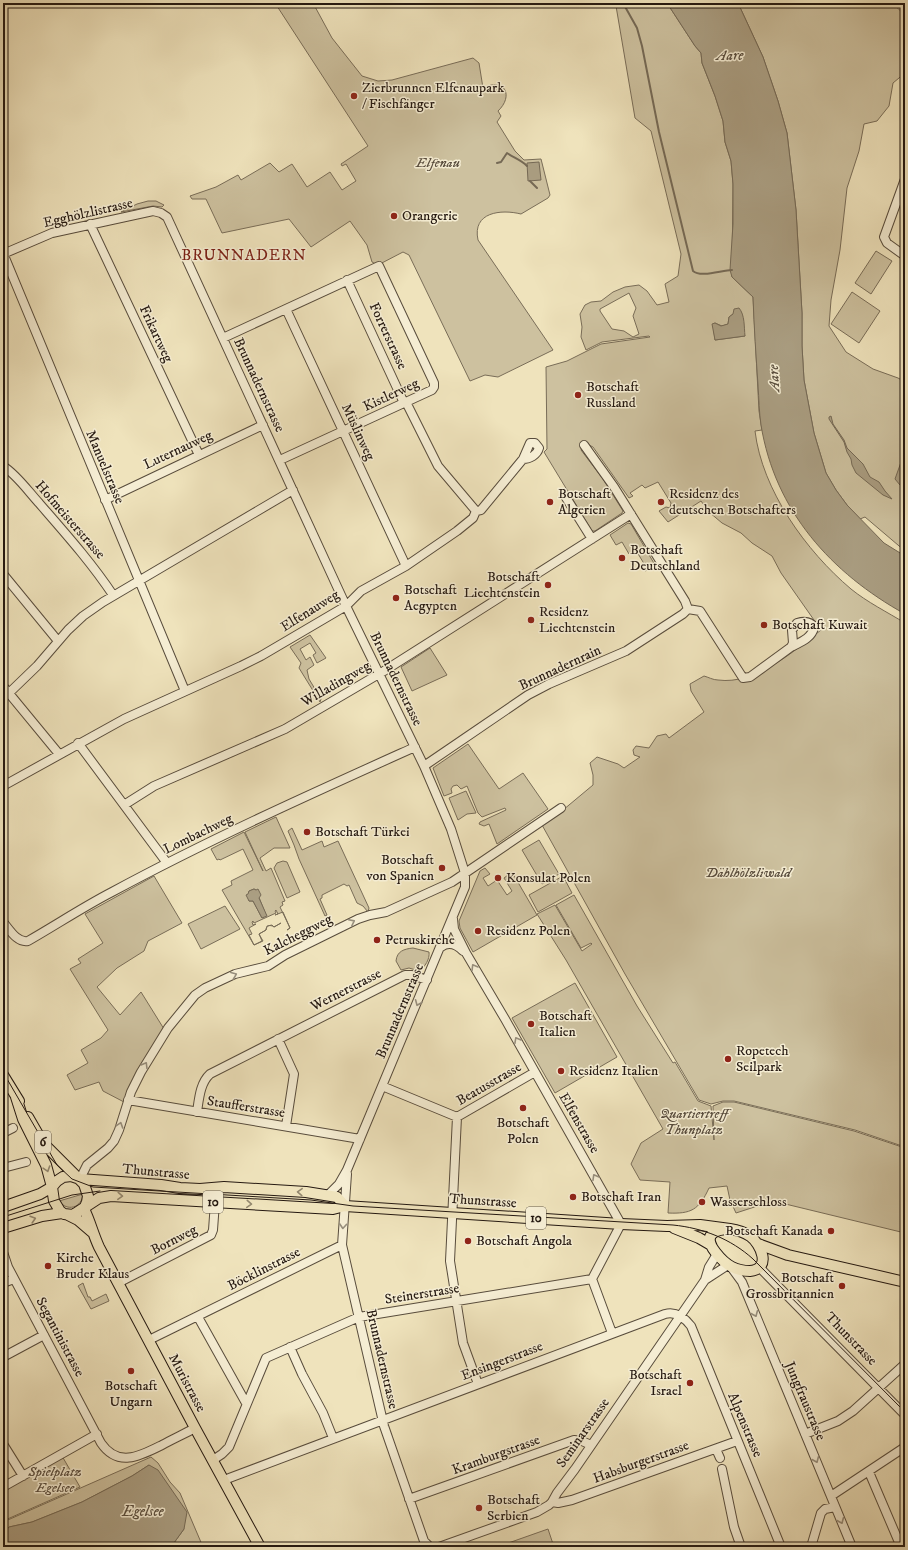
<svg xmlns="http://www.w3.org/2000/svg" width="908" height="1550" viewBox="0 0 908 1550" font-family="'IM FELL DW Pica',serif">
  <style>
    .green { fill: #cdc19f; stroke: #796d58; fill-rule: evenodd }
    .water { fill: #aa9e82; stroke: #756955 }
    .lines { fill: none; stroke-linecap: round; stroke-linejoin: round }
    .stream { stroke: #756955; stroke-width: 2 }
    .minor-casing { stroke: #584c3c; stroke-width: 10 }
    .major-casing { stroke: #251911; stroke-width: 12 }
    .minor { stroke: #f5edd3; stroke-width: 8 }
    .major { stroke: #efe3bc; stroke-width: 10 }
    .tram { stroke: #251911; stroke-width: 1 }
    .oneway { stroke: #978e7c }
    .oneway2 { stroke: #94886f }
    .poi-dot { fill: #8f2418; stroke: #f5edd3; stroke-width: 1.5 }
    .labels { text-anchor: middle; dominant-baseline: central; stroke-width: 3; stroke-linejoin: round; paint-order: stroke }
    .shield { fill: #f5edd3; stroke: #63594b; stroke-width: 1 }
    .shield-label { font-size: 13px; font-weight: bold; fill: #251911 }
    .poi-label { font-size: 14px; fill: #251911; stroke: #f5edd3; text-anchor: start }
    .park-label { font-size: 14px; font-style: italic; fill: #574b3c; stroke: #f5edd3 }
    .street-label { font-size: 14px; fill: #251911; stroke: #f5edd3 }
    .water-label { font-size: 15px; font-style: italic; fill: #5a4e3e; stroke: #f5edd3 }
    .quarter-label { font-size: 16px; letter-spacing: 1px; fill: #7a1f14; stroke: #f5edd3 }
  </style>
  <rect width="100%" height="100%" fill="#efe3bc"/>
  <filter id="stains"><feTurbulence type="fractalNoise" baseFrequency=".005" numOctaves="4"/><feColorMatrix values="0 0 0 0 .2 0 0 0 0 .09 0 0 0 0 .02 0 0 0 .5 -.17"/></filter>
  <radialGradient id="worn" r=".72"><stop offset=".6" stop-color="#630" stop-opacity="0"/><stop offset="1" stop-color="#630" stop-opacity=".3"/></radialGradient>
  <path class="green" d="M275 3H313L332 38 362 76 378 81 392 80 473 58 479 63 483 88C505 77 514 96 498 111L501 116 497 122 515 151 524 160 541 159 550 195 548 198 521 214C501 209 472 212 478 240L553 350 498 377 485 375 470 381 409 255 403 252 378 265 372 262 367 245 350 221 311 247 289 219 222 233 206 199H192L190 196 216 187 238 175 241 180 270 163 279 172 292 164 307 187 330 172 342 190 356 181 346 164 342 166 341 164 368 146Z
    M615 3H667L695 46 701 53 702 63 715 96 723 121 725 142 731 161 733 184 732 277 753 297 759 411 762 430 755 431C762 490 806 551 851 589 867 602 887 612 905 623V1147L855 1130 734 1101H723L711 1104 699 1100 625 974 542 825 563 810 593 785V775L590 763 597 757 618 764 624 768 640 757 634 755 633 750 636 746 649 748 657 736 666 734 669 738 704 712 691 691 690 684 704 676C708 677 713 680 718 680 755 685 793 652 821 630L781 573 772 556 752 543 741 533 722 523 709 512 701 501 668 522 659 511 666 507 670 508 671 503 658 482 645 488 642 485 630 493 633 496 629 498 593 447 587 444 582 448 581 450 603 479 623 511 622 513 595 531H592L544 452 547 449 546 367 567 361 601 344 650 337 649 336 602 342 586 350 581 337 582 327 580 314 585 305 591 302 601 301 613 292 625 287 639 285 647 291 657 305 669 302 665 284 678 276 681 254 651 131 635 118 616 6ZM629 293 636 308 633 316 639 334 633 337 624 331 612 329 600 311V309ZM733 314 745 336 715 340 713 324 715 323 722 326 728 324 729 317Z
    M738 3H892L905 15V73L893 83 889 106 877 121 864 124 859 151 847 188 840 250 831 300 829 326 846 352 873 369 898 378 905 382V551L865 517 860 519 847 505 836 490 826 473 814 433 804 380 802 346V313L796 210 787 133 778 101 763 57Z
    M148 201H156L164 205 162 207 153 206 121 212 137 204Z
    M876 251 892 261 871 294 855 283Z
    M852 292 880 311 859 343 831 324Z
    M628 523 631 524 655 565 645 571 646 567 637 552 634 551 629 554 622 542 616 545 610 535Z
    M310 635 326 658 317 663 313 655 316 653 310 643 300 649 306 660 310 657 314 665 307 670 309 679 321 699 320 702 299 668 301 663 290 647Z
    M430 648 447 675 412 691 401 667Z
    M468 744 499 789 523 773 548 809 497 844 489 824 484 826 479 824 480 822 506 810 505 808 482 817 478 813 467 786 461 789 457 785 453 786 451 789 452 793 444 796 433 768Z
    M466 791 476 813 467 814 458 820 449 798Z
    M276 817 290 848H274L260 858 266 871 271 868 285 901 282 902 283 905 280 907 290 928 287 930 290 928 283 912 275 915 278 914 276 910 275 911 276 913 254 923 253 921 252 922 253 925 256 924 249 928 252 934 249 935 254 945 262 941 259 934 266 930C266 926 270 924 274 927L281 923 274 927 272 925 267 926 266 930 259 934 263 941 254 945 222 890 232 885 231 881 253 870 243 849 220 860 219 859 217 860 211 849 244 832 263 871 245 832ZM254 889 256 890 266 915 262 918 253 901H249V891Z
    M292 828 302 850 322 841 324 847 338 841 369 908 368 912 363 906 357 903 349 885 347 886 344 884 322 895V898L320 899 327 915 325 916 299 859 294 845 288 831Z
    M539 840 559 874 542 884 522 850Z
    M283 861 287 862 300 892 287 898 274 868 277 863Z
    M485 868 490 874 483 878 488 886 497 880 507 895 512 891 504 878 512 872 537 915 473 952 460 928 459 921 480 871Z
    M154 876 182 923 148 941 144 951 117 968 97 987 120 1015 141 992 164 1029 124 1102 103 1091 99 1082 75 1090 67 1075 88 1063 81 1050 101 1038 108 1030 70 969 81 963 78 959 103 943 85 914Z
    M563 876 572 893 538 912 529 895Z
    M574 895 637 1006 673 1063 675 1062 698 1101 711 1106 714 1140 713 1106 723 1102H734L854 1131 905 1148V1233L773 1201 736 1213 730 1200 727 1186 709 1188C699 1210 691 1214 668 1213L670 1182 640 1180 631 1164 641 1143 663 1129 566 960 537 914 555 905 582 951 592 944 591 943 581 948 556 905Z
    M225 906 240 929 201 949 188 924Z
    M413 948 429 952C430 959 425 967 419 971L409 968 401 970 396 961C397 951 404 949 413 948Z
    M575 983 617 1057 555 1093 512 1018Z
    M83 1194C82 1208 67 1212 59 1201Z
    M83 1283 88 1297H90L92 1301 106 1294 109 1301 91 1309 78 1286Z
    M62 1456 80 1487 3 1521V1491Z
    M151 1457 158 1463 170 1482 180 1493 203 1547 208 1546V1547H171L184 1529 149 1465 132 1476 82 1502 32 1522 9 1527 3 1534V1522L10 1519Z
    M548 1529 554 1547H497Z"/>
  <path class="water" d="M667 3H738L763 57 778 101 787 133 796 210 802 313V346L804 380 814 433 826 473 836 490 847 505 884 543 905 556V614C831 573 775 511 761 425 759 412 759 399 758 385 756 356 754 327 753 297L732 277 730 270 733 224V184L731 161 725 142 723 121 715 96 702 63 701 53 695 46Z
    M539 162 541 180 528 181 527 163Z
    M739 308C745 315 744 327 745 336L715 340 712 324 715 323 721 326 728 324 729 317 733 314 734 309Z
    M831 416 833 424 844 440 847 448 863 464 870 477 879 482 885 491 892 499 883 495 856 473 852 465 851 459 847 452 844 442 829 419V417Z
    M905 451V473L900 485 895 479Z
    M254 889 256 890 258 889 261 895 259 898 267 916 262 918 253 901H249L246 895 248 894 249 891Z
    M149 1465 158 1470 187 1512 184 1529 171 1547H3V1534L9 1527 32 1522 82 1502 132 1476Z"/>
  <g class="lines">
    <path class="stream" d="M623 3 637 28 642 46 659 132 693 271C701 278 722 270 732 270
      M497 163 501 162 507 153C514 158 521 160 527 166
      M530 181 537 188"/>
    <defs>
      <path id="minor" d="M905 179 884 237 887 243 905 256
        M90 224 199 455
        M3 253 185 691
        M3 254 52 233 153 211 161 213 167 217 346 606 424 766 451 829 465 873V887L347 1170 339 1184 328 1195
        M347 280 404 403
        M286 309 406 566
        M223 338 379 266 434 383V387L432 390 280 460
        M406 402 438 466 476 511
        M584 445 614 487 685 601 688 609
        M3 466C17 475 28 491 39 503 65 533 91 562 113 595
        M565 496 592 539
        M105 500 263 425
        M476 511 481 510 523 459C530 459 537 455 539 448L535 443H530L523 459
        M3 574 58 641
        M688 609 700 611 743 678 750 677 791 647 793 643 792 630 797 623C804 621 810 621 814 627 812 638 801 642 791 647
        M3 686 59 754
        M9 693 37 666 68 630 83 616 103 602 293 490
        M78 743 167 863
        M424 766 528 695 549 684 626 651 683 614 688 609
        M3 786 124 719 241 666 261 656 346 606 361 591 406 566 457 531 473 518 476 511
        M124 805 154 786 285 729 384 671 631 514
        M453 919 454 929 466 953 505 1019 621 1224 592 1279 612 1333
        M3 922C10 930 17 943 28 941 56 925 83 907 112 892 210 839 313 793 415 747
        M441 947C449 941 457 945 463 951
        M278 1039 294 1074 286 1126
        M382 1086 457 1117 535 1072
        M128 1100 360 1139
        M197 1112C199 1099 200 1083 210 1074L405 975H412L427 980
        M457 1117 450 1261 463 1343 478 1384
        M3 1133 13 1128
        M3 1168 26 1162
        M347 1174 342 1245 384 1426 424 1541 430 1547
        M80 1179 87 1165 108 1148 114 1141 119 1130 131 1092 141 1072 168 1028 195 995 205 988 235 974 268 966 285 955 358 919 370 915 386 912 452 882 561 808
        M3 1252 8 1267 101 1443C118 1468 140 1456 162 1445 173 1439 184 1434 195 1428
        M731 1267 742 1282 852 1547
        M759 1267 905 1415
        M705 1280 728 1265
        M3 1283 14 1279
        M118 1283 211 1235 213 1230 215 1202
        M198 1317 246 1403
        M149 1340 342 1245
        M290 1347 302 1374 323 1413 333 1438
        M3 1357 44 1335
        M805 1434 838 1421 853 1411 905 1364
        M3 1444 23 1476
        M716 1449 720 1458
        M213 1460 222 1454 229 1447 266 1358 359 1317 592 1279
        M722 1469 734 1527 741 1547
        M869 1472 901 1547
        M224 1480 665 1314C676 1311 684 1317 691 1326L781 1547
        M3 1487 97 1434
        M831 1496 905 1447
        M409 1499 574 1440 582 1441 591 1445
        M552 1502 558 1503 572 1500 737 1441
        M439 1547 537 1512 549 1505 552 1502 557 1493 575 1469 705 1280 709 1267 717 1254
        M811 1547 821 1513 825 1509 835 1507"/>
      <path id="major" d="M3 1075 19 1101
        M16 1097 23 1119 46 1165 52 1187 54 1201 60 1211 64 1214 73 1215 99 1198 111 1196 333 1209 345 1206 621 1224 667 1226 700 1225 730 1229
        M28 1117 43 1143 84 1184 88 1196 87 1202 84 1209
        M3 1207 40 1194 52 1187 57 1181 63 1177 71 1176 80 1179 161 1185 180 1188 200 1189 224 1187 306 1192 337 1197 345 1206
        M84 1209C90 1221 93 1234 99 1247L195 1428 260 1547
        M68 1215 78 1220 92 1232
        M3 1228 42 1216 62 1213
        M674 1228 699 1238 711 1245
        M730 1229C737 1230 744 1232 750 1236 761 1244 772 1269 750 1271 744 1271 738 1270 732 1267 724 1263 703 1243 712 1234 716 1230 725 1229 730 1229Z
        M758 1244 788 1255 905 1282"/>
    </defs>
    <use href="#minor" class="minor-casing"/>
    <use href="#major" class="major-casing"/>
    <use href="#minor" class="minor"/>
    <use href="#major" class="major"/>
    <path class="tram" d="M3 1072 57 1165 72 1179 93 1187 311 1200 353 1206 673 1225C703 1228 731 1239 753 1259L905 1412
      M3 1217 72 1195 100 1191"/>
  </g>
  <defs><path id="oneway-chevron" d="M-2-3.5L2.5 0L-2 3.5" fill="none" stroke-width="1.6" stroke-linecap="round" stroke-linejoin="round"/></defs>
  <g class="oneway">
    <use href="#oneway-chevron" transform="translate(352 922) rotate(-26)"/>
    <use href="#oneway-chevron" transform="translate(474 967) rotate(-121)"/>
    <use href="#oneway-chevron" transform="translate(234 975) rotate(-22)"/>
    <use href="#oneway-chevron" transform="translate(418 1003) rotate(113)"/>
    <use href="#oneway-chevron" transform="translate(517 1040) rotate(-119)"/>
    <use href="#oneway-chevron" transform="translate(145 1065) rotate(-59)"/>
    <use href="#oneway-chevron" transform="translate(120 1125) rotate(-72)"/>
    <use href="#oneway-chevron" transform="translate(595 1177) rotate(-120)"/>
    <use href="#oneway-chevron" transform="translate(343 1226) rotate(94)"/>
    <use href="#oneway-chevron" transform="translate(755 1314) rotate(67)"/>
    <use href="#oneway-chevron" transform="translate(816 1460) rotate(67)"/>
    <use href="#oneway-chevron" transform="translate(841 1521) rotate(67)"/>
  </g>
  <g class="oneway2">
    <use href="#oneway-chevron" transform="translate(47 1169) rotate(72)"/>
    <use href="#oneway-chevron" transform="translate(300 1192) rotate(-177)"/>
    <use href="#oneway-chevron" transform="translate(120 1196) rotate(3)"/>
    <use href="#oneway-chevron" transform="translate(249 1204) rotate(4)"/>
    <use href="#oneway-chevron" transform="translate(33 1219) rotate(-17)"/>
  </g>
  <g class="poi-dot">
    <circle cx="354" cy="96" r="4"/>
    <circle cx="394" cy="216" r="4"/>
    <circle cx="578" cy="395" r="4"/>
    <circle cx="550" cy="502" r="4"/>
    <circle cx="661" cy="502" r="4"/>
    <circle cx="622" cy="558" r="4"/>
    <circle cx="548" cy="585" r="4"/>
    <circle cx="396" cy="598" r="4"/>
    <circle cx="531" cy="620" r="4"/>
    <circle cx="764" cy="625" r="4"/>
    <circle cx="307" cy="832" r="4"/>
    <circle cx="442" cy="868" r="4"/>
    <circle cx="498" cy="878" r="4"/>
    <circle cx="478" cy="931" r="4"/>
    <circle cx="377" cy="940" r="4"/>
    <circle cx="531" cy="1024" r="4"/>
    <circle cx="728" cy="1059" r="4"/>
    <circle cx="561" cy="1071" r="4"/>
    <circle cx="523" cy="1108" r="4"/>
    <circle cx="573" cy="1197" r="4"/>
    <circle cx="702" cy="1202" r="4"/>
    <circle cx="831" cy="1231" r="4"/>
    <circle cx="468" cy="1241" r="4"/>
    <circle cx="48" cy="1266" r="4"/>
    <circle cx="842" cy="1286" r="4"/>
    <circle cx="131" cy="1371" r="4"/>
    <circle cx="690" cy="1383" r="4"/>
    <circle cx="479" cy="1508" r="4"/>
  </g>
  <g class="labels">
    <g class="shield">
      <rect x="35" y="1131" width="16" height="22" rx="3"/>
      <rect x="203" y="1191" width="20" height="22" rx="3"/>
      <rect x="526" y="1207" width="20" height="22" rx="3"/>
    </g>
    <g class="shield-label">
      <text x="43" y="1142">6</text>
      <text x="213" y="1202">10</text>
      <text x="536" y="1218">10</text>
    </g>
    <g class="poi-label">
      <text x="362" y="88">Zierbrunnen Elfenaupark<tspan x="362" dy="16">/ Fischfänger</tspan></text>
      <text x="402" y="216">Orangerie</text>
      <text x="586" y="387">Botschaft<tspan x="586" dy="16">Russland</tspan></text>
      <text x="558" y="494">Botschaft<tspan x="558" dy="16">Algerien</tspan></text>
      <text x="669" y="494">Residenz des<tspan x="669" dy="16">deutschen Botschafters</tspan></text>
      <text x="630" y="550">Botschaft<tspan x="630" dy="16">Deutschland</tspan></text>
      <text x="540" y="577" text-anchor="end">Botschaft<tspan x="540" dy="16">Liechtenstein</tspan></text>
      <text x="404" y="590">Botschaft<tspan x="404" dy="16">Aegypten</tspan></text>
      <text x="539" y="612">Residenz<tspan x="539" dy="16">Liechtenstein</tspan></text>
      <text x="772" y="625">Botschaft Kuwait</text>
      <text x="315" y="832">Botschaft Türkei</text>
      <text x="434" y="860" text-anchor="end">Botschaft<tspan x="434" dy="16">von Spanien</tspan></text>
      <text x="506" y="878">Konsulat Polen</text>
      <text x="486" y="931">Residenz Polen</text>
      <text x="385" y="940">Petruskirche</text>
      <text x="539" y="1016">Botschaft<tspan x="539" dy="16">Italien</tspan></text>
      <text x="736" y="1051">Ropetech<tspan x="736" dy="16">Seilpark</tspan></text>
      <text x="569" y="1071">Residenz Italien</text>
      <text x="523" y="1123" text-anchor="middle">Botschaft<tspan x="523" dy="16">Polen</tspan></text>
      <text x="581" y="1197">Botschaft Iran</text>
      <text x="710" y="1202">Wasserschloss</text>
      <text x="823" y="1231" text-anchor="end">Botschaft Kanada</text>
      <text x="476" y="1241">Botschaft Angola</text>
      <text x="56" y="1258">Kirche<tspan x="56" dy="16">Bruder Klaus</tspan></text>
      <text x="834" y="1278" text-anchor="end">Botschaft<tspan x="834" dy="16">Grossbritannien</tspan></text>
      <text x="682" y="1375" text-anchor="end">Botschaft<tspan x="682" dy="16">Israel</tspan></text>
      <text x="131" y="1386" text-anchor="middle">Botschaft<tspan x="131" dy="16">Ungarn</tspan></text>
      <text x="487" y="1500">Botschaft<tspan x="487" dy="16">Serbien</tspan></text>
    </g>
    <g class="park-label">
      <text x="438" y="163">Elfenau</text>
      <text x="748" y="873">Dählhölzliwald</text>
      <text x="694" y="1114">Quartiertreff<tspan x="694" dy="16">Thunplatz</tspan></text>
      <text x="55" y="1472">Spielplatz<tspan x="55" dy="16">Egelsee</tspan></text>
    </g>
    <g class="street-label">
      <text transform="translate(88 213) rotate(-13)">Egghölzlistrasse</text>
      <text transform="translate(156 334) rotate(65)">Frikartweg</text>
      <text transform="translate(388 336) rotate(65)">Forrerstrasse</text>
      <text transform="translate(259 385) rotate(65)">Brunnadernstrasse</text>
      <text transform="translate(391 395) rotate(-25)">Kistlerweg</text>
      <text transform="translate(358 432) rotate(65)">Müslinweg</text>
      <text transform="translate(178 450) rotate(-25)">Luternauweg</text>
      <text transform="translate(105 467) rotate(67)">Manuelstrasse</text>
      <text transform="translate(70 520) rotate(49)">Hofmeisterstrasse</text>
      <text transform="translate(310 611) rotate(-32)">Elfenauweg</text>
      <text transform="translate(560 668) rotate(-25)">Brunnadernrain</text>
      <text transform="translate(396 679) rotate(64)">Brunnadernstrasse</text>
      <text transform="translate(336 684) rotate(-30)">Willadingweg</text>
      <text transform="translate(198 834) rotate(-26)">Lombachweg</text>
      <text transform="translate(298 935) rotate(-27)">Kalcheggweg</text>
      <text transform="translate(346 990) rotate(-27)">Wernerstrasse</text>
      <text transform="translate(400 1011) rotate(-67)">Brunnadernstrasse</text>
      <text transform="translate(489 1084) rotate(-30)">Beatusstrasse</text>
      <text transform="translate(246 1107) rotate(9)">Staufferstrasse</text>
      <text transform="translate(579 1123) rotate(60)">Elfenstrasse</text>
      <text transform="translate(156 1172) rotate(5)">Thunstrasse</text>
      <text transform="translate(483 1201) rotate(4)">Thunstrasse</text>
      <text transform="translate(174 1240) rotate(-27)">Bornweg</text>
      <text transform="translate(264 1269) rotate(-27)">Böcklinstrasse</text>
      <text transform="translate(422 1294) rotate(-9)">Steinerstrasse</text>
      <text transform="translate(60 1337) rotate(62)">Segantinistrasse</text>
      <text transform="translate(851 1339) rotate(46)">Thunstrasse</text>
      <text transform="translate(382 1359) rotate(77)">Brunnadernstrasse</text>
      <text transform="translate(502 1361) rotate(-21)">Ensingerstrasse</text>
      <text transform="translate(187 1383) rotate(62)">Muristrasse</text>
      <text transform="translate(805 1401) rotate(67)">Jungfraustrasse</text>
      <text transform="translate(745 1425) rotate(67)">Alpenstrasse</text>
      <text transform="translate(583 1433) rotate(-55)">Seminarstrasse</text>
      <text transform="translate(496 1455) rotate(-20)">Kramburgstrasse</text>
      <text transform="translate(641 1462) rotate(-20)">Habsburgerstrasse</text>
    </g>
    <g class="water-label">
      <text x="730" y="55">Aare</text>
      <text transform="translate(774 378) rotate(-93)">Aare</text>
      <text x="143" y="1511">Egelsee</text>
    </g>
    <g class="quarter-label">
      <text x="244" y="255">BRUNNADERN</text>
    </g>
  </g>
  <rect width="908" height="1550" fill="none" stroke="#efe3bc" stroke-width="16"/>
  <rect x="4" y="4" width="900" height="1542" fill="none" stroke="#251911" stroke-width="2"/>
  <rect x="8" y="8" width="892" height="1534" fill="none" stroke="#251911"/>
  <rect width="100%" height="100%" filter="url(#stains)"/>
  <rect width="100%" height="100%" fill="url(#worn)"/>
</svg>
